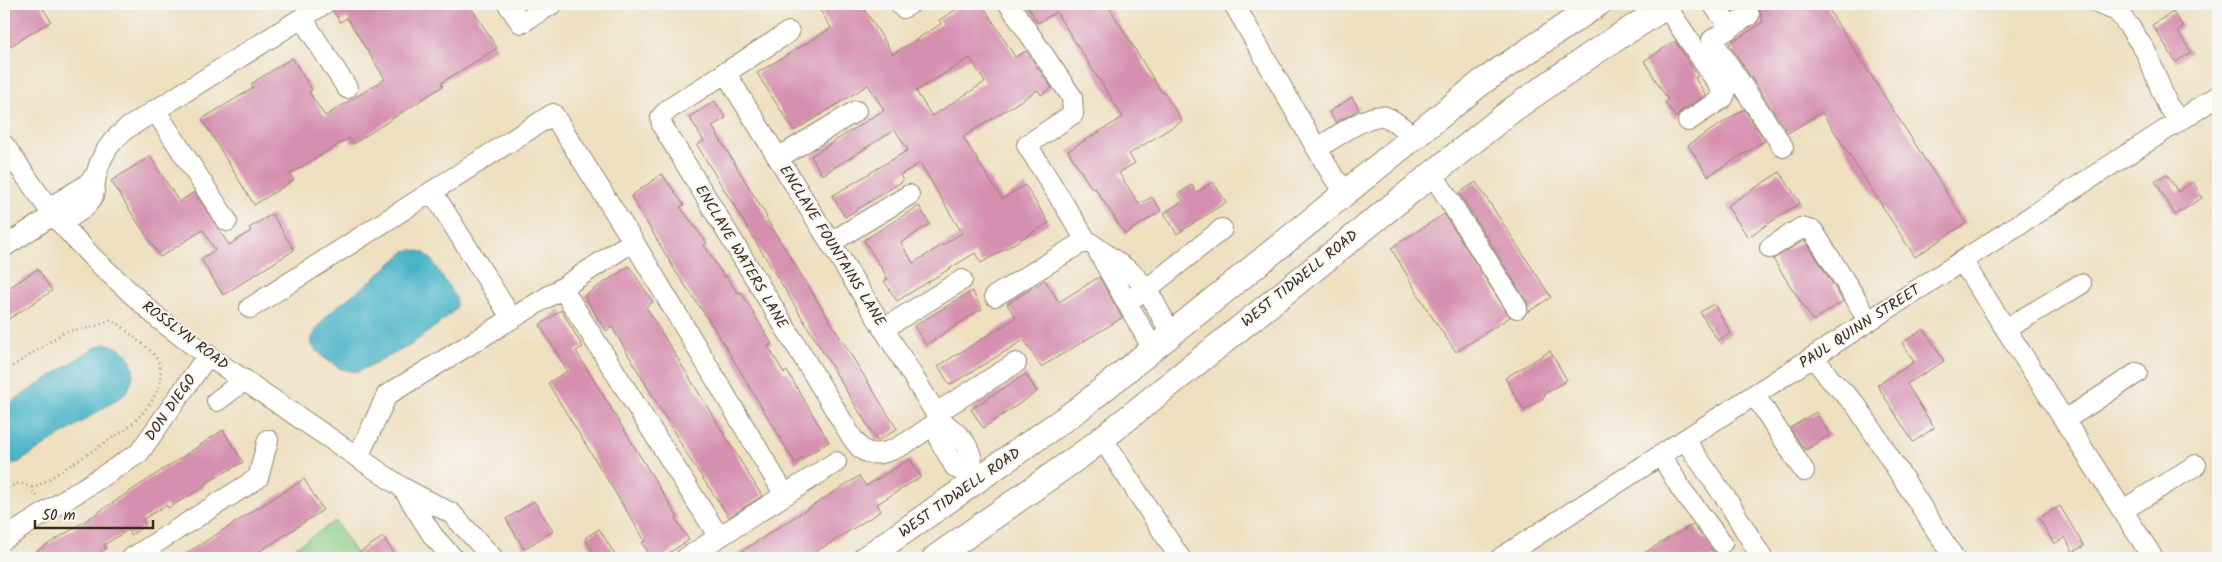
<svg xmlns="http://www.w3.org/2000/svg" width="2222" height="562" viewBox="0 0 2222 562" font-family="Kalam,sans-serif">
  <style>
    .green { fill: #8acd85; stroke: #627c52 }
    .water { fill: #4ab4c8; stroke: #426f73 }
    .building { fill: #d58faf; fill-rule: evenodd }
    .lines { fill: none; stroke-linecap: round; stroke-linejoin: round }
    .minor-casing { stroke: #94846e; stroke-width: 22 }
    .major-casing { stroke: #94846e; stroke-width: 27 }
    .path { stroke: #94846e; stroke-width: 2.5; stroke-dasharray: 1 4; stroke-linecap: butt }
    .minor { stroke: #fff; stroke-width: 20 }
    .major { stroke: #fff; stroke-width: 25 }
    .labels { text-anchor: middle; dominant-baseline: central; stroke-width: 4; stroke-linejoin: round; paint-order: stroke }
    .street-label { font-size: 15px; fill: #3b2a1e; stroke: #f6f6f2 }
  </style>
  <rect width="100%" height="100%" fill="#f6f6f2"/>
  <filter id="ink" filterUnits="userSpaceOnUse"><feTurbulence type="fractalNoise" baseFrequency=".02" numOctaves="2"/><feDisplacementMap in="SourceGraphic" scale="10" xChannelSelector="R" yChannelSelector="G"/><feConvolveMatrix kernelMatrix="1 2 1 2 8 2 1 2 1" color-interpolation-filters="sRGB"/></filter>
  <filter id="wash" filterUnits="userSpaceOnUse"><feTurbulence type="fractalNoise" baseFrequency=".0096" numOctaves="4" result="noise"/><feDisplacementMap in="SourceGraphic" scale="20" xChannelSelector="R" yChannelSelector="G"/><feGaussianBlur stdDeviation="1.12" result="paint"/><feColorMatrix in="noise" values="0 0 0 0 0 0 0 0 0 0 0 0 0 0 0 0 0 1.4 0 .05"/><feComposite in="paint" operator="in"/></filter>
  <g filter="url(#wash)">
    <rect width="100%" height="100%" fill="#eedfbf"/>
    <path class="green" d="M335 521 359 558H279Z"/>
    <path class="water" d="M412 250 423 252 430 258 456 298V308L444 320 409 346 357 372 341 369 324 358 313 347 311 341C322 314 345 301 367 284 380 273 393 262 405 251Z
      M106 344C134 349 141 373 124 395L19 462 12 464C0 453 4 424 4 407L94 348Z"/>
    <g id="blocks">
      <path class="building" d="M9 4H40L51 21 4 50V7Z
        M340 4H469L497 48 441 83 443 86 353 144 349 138 290 174 294 180 254 205 202 119 253 88 251 84 292 58 312 90 309 92 325 116 385 79 347 18 340 22 333 11Z
        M816 4H861L893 54 941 24 939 20 965 4H982L1015 57 1026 51 1052 88 1041 95 1038 90 963 137 1002 199 1025 185 1049 223 981 263 975 253 897 301 884 281 888 279 864 240 919 206 930 224 901 243 913 263 962 233 920 163 900 175 903 181 845 217 832 196 908 150 895 130 822 175 811 156 884 110 868 85 794 131 769 92 757 73 831 28ZM970 58 985 82 932 116 916 91Z
        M1026 4H1107L1162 93 1164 92 1182 121 1129 154 1135 163 1119 173 1139 204 1152 197 1161 211 1125 234 1095 188 1092 189 1068 151 1123 117 1056 12 1038 23Z
        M1752 4H1825L1966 223 1915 257 1822 112 1788 133 1729 44 1763 22 1759 9Z
        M2173 12 2183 27 2177 31 2191 52 2176 62 2152 25Z
        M1675 41 1698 76 1695 78 1706 95 1681 111 1676 118 1665 102 1668 100 1644 61Z
        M1352 97 1359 109 1336 123 1329 112Z
        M715 101 726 118 712 126 767 217 766 218 897 429 877 441 697 145 704 141 689 117Z
        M1744 109 1765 141 1708 176 1688 145Z
        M150 156 179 202 194 192 229 245 251 231 249 228 272 214 294 250 223 295 201 259 215 250 203 230 160 257 111 181Z
        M1780 172 1800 203 1748 237 1727 206Z
        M662 174 684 205 680 207 707 243 704 245 724 277 726 276 738 293 741 292 772 344 768 346 784 373 787 371 829 442 795 463 718 334 676 272 631 196Z
        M2167 174 2178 192 2193 182 2202 198 2175 215 2155 181Z
        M1213 182 1226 202 1177 234 1164 213 1183 201 1178 194 1192 185 1196 193Z
        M1476 182 1551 297 1528 312 1527 302 1459 193Z
        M1444 214 1510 317 1456 352 1428 311 1391 248Z
        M1803 241H1806L1843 301 1813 321 1773 259Z
        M629 266 653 302 646 307 762 496 729 517 691 461 612 327 606 331 584 296Z
        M38 269 52 291 4 322V291Z
        M1099 277 1122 318 1041 367 1024 340 950 385 938 366 1016 318 1007 304 1045 280 1059 302Z
        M972 291 982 309 926 345 914 326Z
        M1714 304 1731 333 1718 341 1700 312Z
        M561 310 583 347 576 351 678 518 676 519 689 540 661 558H652L642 543 645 541 548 383 567 371 540 325Z
        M1924 329 1944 361 1907 384 1934 428 1913 442 1877 385 1914 362 1902 343Z
        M1550 351 1567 380 1544 394 1545 397 1524 410 1505 378Z
        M1026 374 1037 392 983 428 971 409Z
        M1816 412 1830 435 1805 450 1790 428Z
        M223 430 243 462 203 485 204 487 189 496 168 508 166 505 142 520 146 525 131 535 128 530 104 545 106 549 92 558H25L73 529Z
        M910 459 921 477 877 504 881 511 827 545 804 558H731L859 476 866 486Z
        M304 479 323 510 268 546 248 558H179Z
        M534 501 553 531 524 549 506 519Z
        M2060 506 2084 546 2073 552 2065 537 2054 544 2039 518Z
        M1693 525 1718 558H1636L1672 536Z
        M599 529 617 558H597L585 538Z
        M383 537 397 558H351Z"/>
    </g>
  </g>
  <g filter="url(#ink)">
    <use href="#blocks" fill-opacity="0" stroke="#94846e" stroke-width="1"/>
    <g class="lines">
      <defs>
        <path id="minor" d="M508 4 521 23 552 4
          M900 4 903 8 910 4
          M1009 4 1072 97 1073 114 1027 145 1086 240 1132 273 1147 289 1171 334
          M1234 4 1317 149
          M1713 4 1730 28 1712 40 1783 147
          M2099 4 2117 11 2129 26 2146 52 2167 104 2179 121
          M1666 6 1725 94 1723 98 1688 121
          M302 18 347 88
          M1730 28 1749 15
          M789 32 669 109 661 117 662 125 853 439C856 442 859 448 863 450 886 464 921 432 940 420
          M725 72 940 420C952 429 967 440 971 456 973 462 971 470 971 476
          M155 110 227 221
          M4 145 53 215 93 258 159 319 198 349 403 488 451 513 493 558
          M778 158 856 111
          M1432 173 1517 308
          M432 191 512 319
          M1347 191 1334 178 1317 149C1331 140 1370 111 1386 117 1397 121 1406 131 1414 138
          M49 208 85 186 96 175
          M61 223C72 216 87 208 93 196 95 190 94 183 96 177 100 156 110 142 126 129L324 4
          M830 243 909 195
          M4 247 53 215
          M1770 248 1801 228 1813 231 1856 299 1868 322
          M1098 251 1153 349
          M1962 261 2153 558
          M995 296 1086 240
          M1126 302 1147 289 1222 229
          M250 308 553 114 633 241
          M883 329 962 280
          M2006 329 2081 284
          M1814 357 1830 379 1856 405 1954 558
          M1755 395 1804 471
          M217 401 245 380
          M936 413 1016 363
          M940 420V441L955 467 971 476 976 483
          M2065 420 2137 373
          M1102 438 1180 558
          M1685 440 1729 503 1762 558
          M1661 455 1681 489 1722 543
          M358 457 387 395 562 288 633 241 785 495 719 537 562 288
          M404 490 433 536 453 558
          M785 495 836 462
          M2123 510 2196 465
          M4 539 139 453 208 355
          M132 558 258 478 268 440
          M686 558 719 537
          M1501 558 2218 96"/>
        <path id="major" d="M866 558 1080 408 1482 82 1598 4
          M935 558 1088 450 1512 110 1595 52 1670 4"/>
      </defs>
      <use href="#minor" class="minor-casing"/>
      <use href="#major" class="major-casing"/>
      <path class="path" d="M4 372 66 331 91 328 110 320C120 323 128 332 135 338 143 345 156 353 159 364 168 388 142 416 125 430L38 486 32 487 19 483 4 489
        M32 487 33 492 37 496"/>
      <use href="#minor" class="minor"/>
      <use href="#major" class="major"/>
    </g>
  </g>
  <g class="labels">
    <g class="street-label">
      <text transform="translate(832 246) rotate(58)">ENCLAVE FOUNTAINS LANE</text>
      <text transform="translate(741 257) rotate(59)">ENCLAVE WATERS LANE</text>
      <text transform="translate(1300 279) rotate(-39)">WEST TIDWELL ROAD</text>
      <text transform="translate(1860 327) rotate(-33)">PAUL QUINN STREET</text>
      <text transform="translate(185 336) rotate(37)">ROSSLYN ROAD</text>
      <text transform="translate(171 408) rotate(-55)">DON DIEGO</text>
      <text transform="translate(960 493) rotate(-35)">WEST TIDWELL ROAD</text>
    </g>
  </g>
  <rect width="2222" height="562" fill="none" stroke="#f6f6f2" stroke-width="20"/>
  <path d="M35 520v8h118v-8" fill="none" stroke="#3b2a1e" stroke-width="2.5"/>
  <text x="42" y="520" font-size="15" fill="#3b2a1e" stroke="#f6f6f2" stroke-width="4" paint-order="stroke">50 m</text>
</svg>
